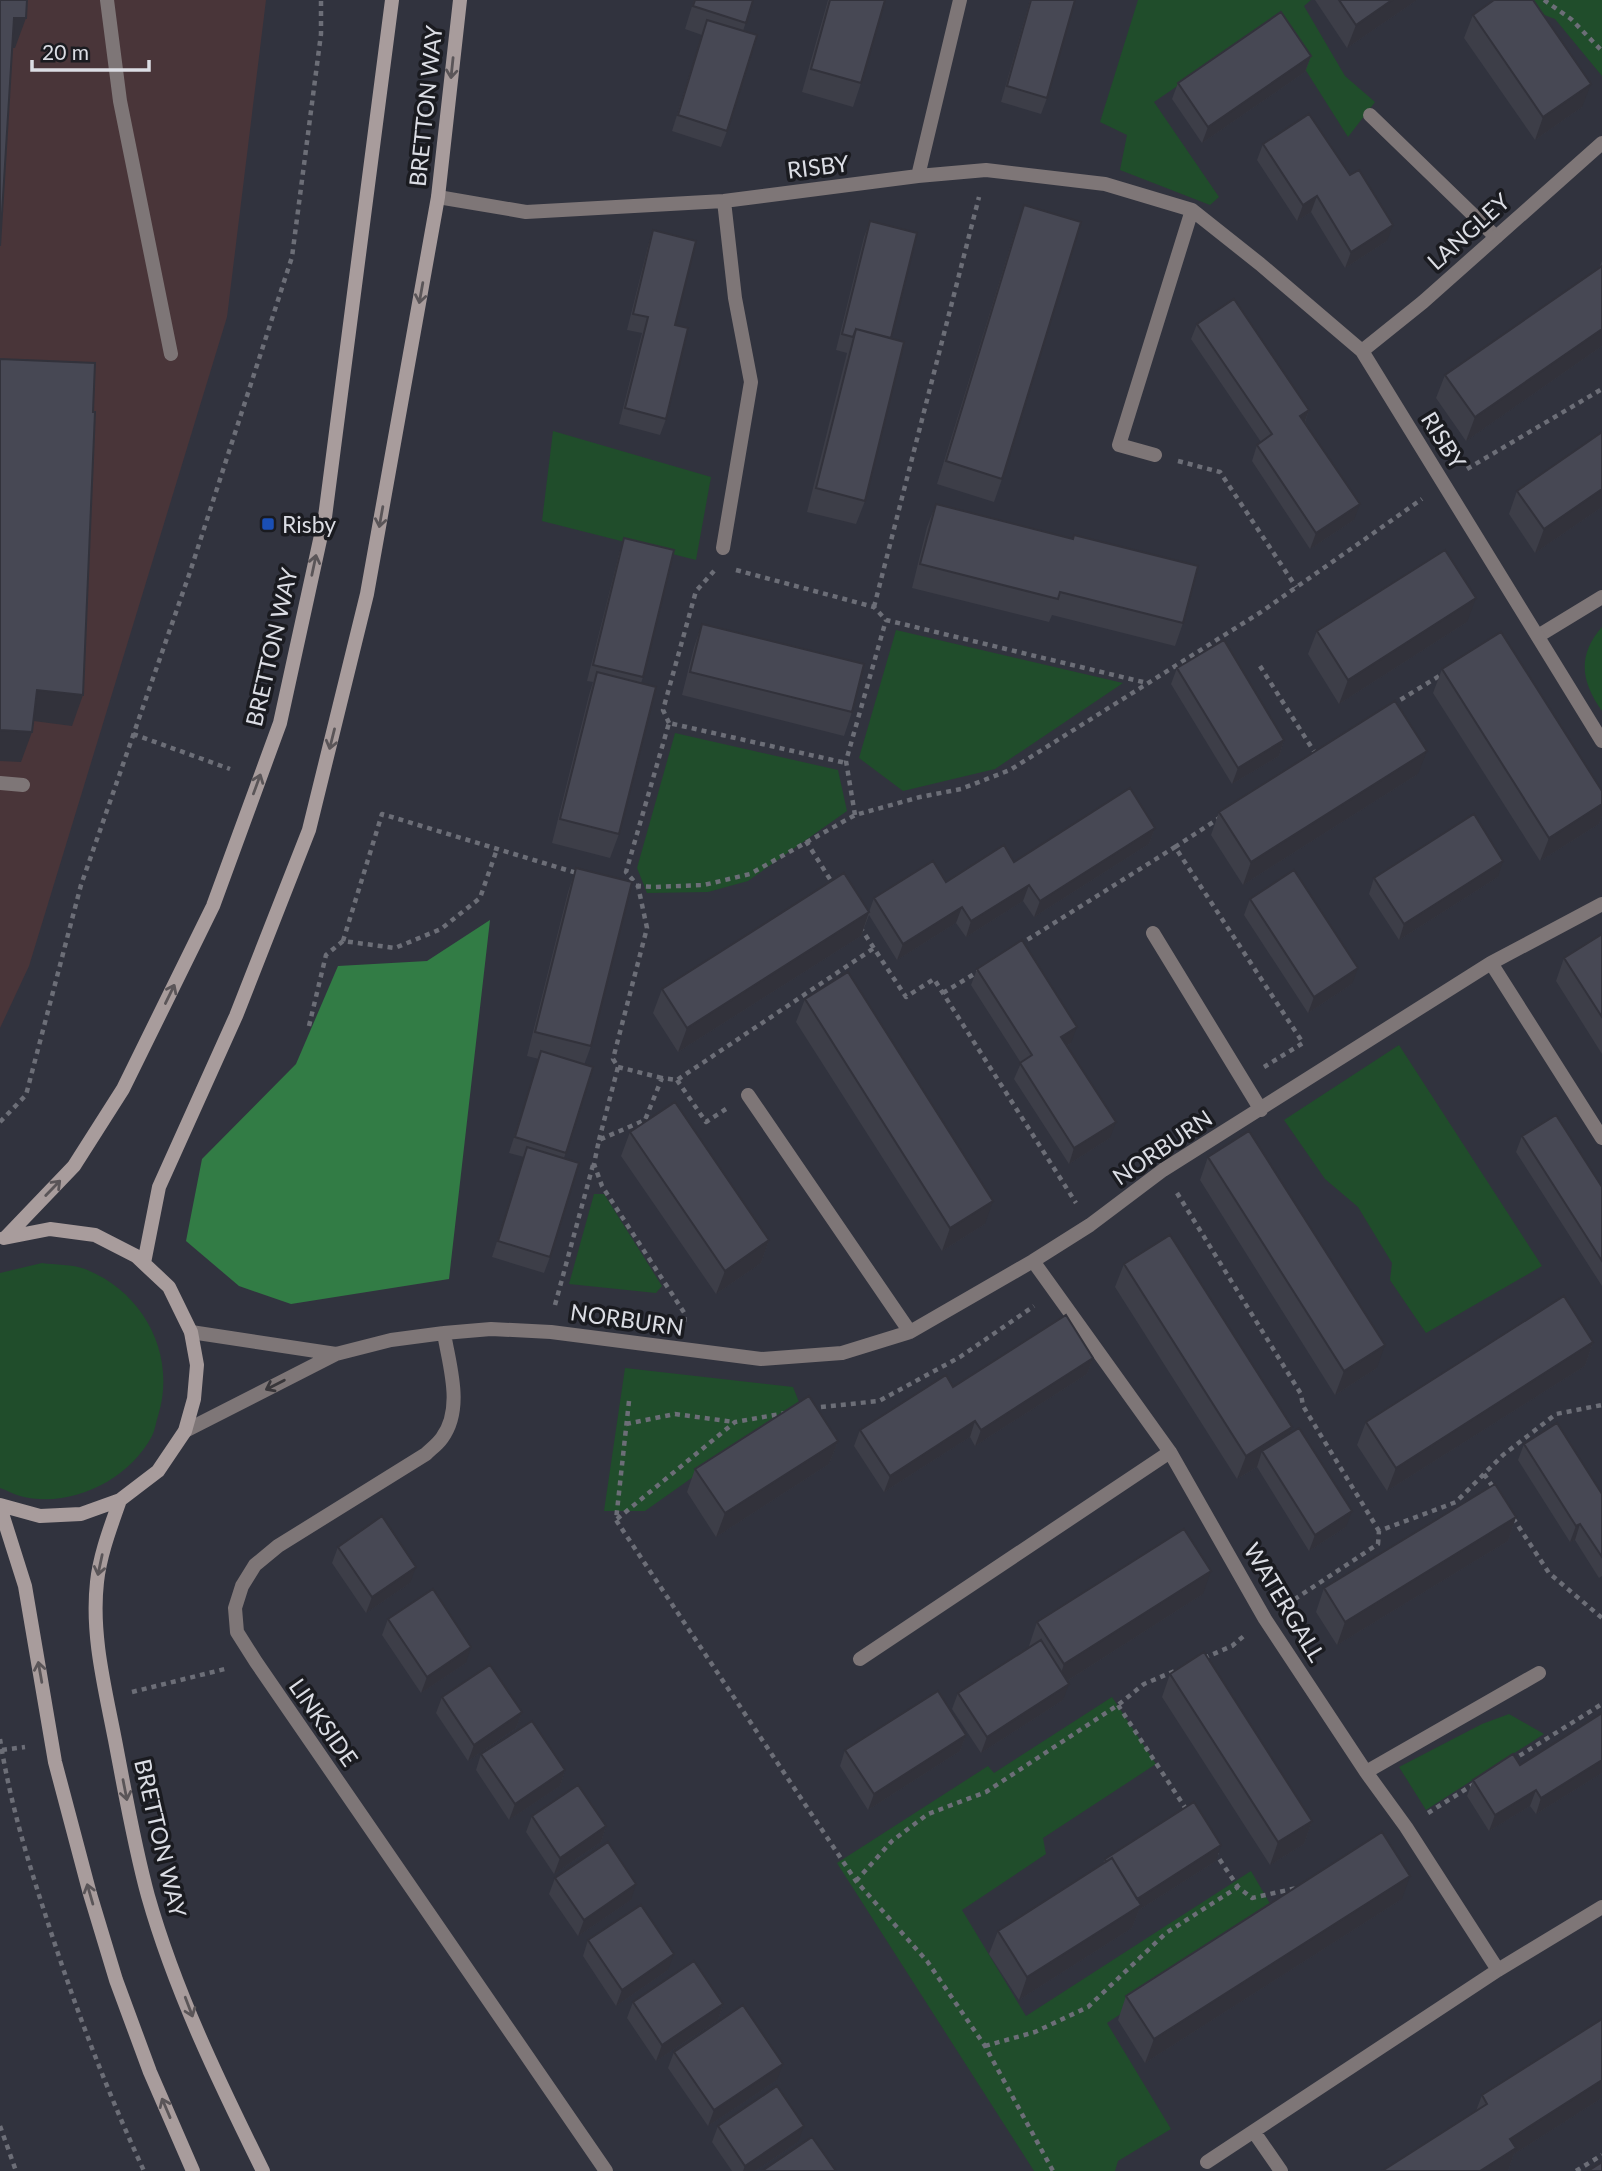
<svg xmlns="http://www.w3.org/2000/svg" width="1602" height="2171" viewBox="0 0 1602 2171" font-family="Lato,sans-serif">
  <style>
    .industrial { fill: #493539 }
    .green { fill: #204d2b }
    .forest { fill: #327c45 }
    .lines { fill: none; stroke-linecap: round; stroke-linejoin: round }
    .path { stroke: #6c6e77; stroke-width: 4.5; stroke-dasharray: 5 5; stroke-linecap: butt }
    .lane { stroke: #7e7677; stroke-width: 14 }
    .street { stroke: #7e7677; stroke-width: 14 }
    .secondary { stroke: #a89c9c; stroke-width: 14 }
    .wall { fill: #3d3e48 }
    .shaded-wall { fill: #32323b }
    .building { fill: #474854; stroke: #32323b; stroke-width: 2 }
    .oneway { stroke: #5a5558 }
    .oneway2 { stroke: #38363a }
    .transit-dot { fill: #1a4fb4; stroke: #1a1b20; stroke-width: 2.5 }
    .labels { text-anchor: middle; dominant-baseline: central; stroke-width: 7; stroke-linejoin: round; paint-order: stroke }
    .street-label { font-size: 23px; fill: #dbdde4; stroke: #1a1b20 }
    .poi-label { font-size: 23px; fill: #dbdde4; stroke: #1a1b20; text-anchor: start }
  </style>
  <rect width="100%" height="100%" fill="#31333e"/>
  <path class="industrial" d="M0 0H266L227 317 29 966 0 1028Z"/>
  <path class="green" d="M1138 0H1311L1304 6 1345 76 1375 102 1348 137 1274 20 1154 102 1219 197 1210 205 1120 170 1127 135 1100 122Z
    M1524 0H1602V76L1555 19 1531 10Z
    M553 431 711 477 696 560 542 521Z
    M1602 627V711C1581 682 1577 655 1602 627Z
    M896 630 1123 683 995 769 903 791 859 758Z
    M675 733 838 770 847 811 748 881 708 892 647 893 637 868Z
    M1399 1045 1542 1266 1426 1333 1390 1280 1392 1263 1358 1207 1325 1179 1284 1120Z
    M594 1194H604L662 1286 656 1293 569 1284Z
    M42 1263C55 1265 72 1264 85 1269 144 1292 177 1355 158 1416 156 1422 155 1430 152 1436 128 1481 70 1509 20 1496 13 1494 6 1490 0 1488V1273Z
    M625 1368 793 1387 799 1402 645 1511H604Z
    M1112 1697 1156 1764 1043 1838 1046 1854 962 1910 1026 2016 1251 1871 1275 1912 1107 2023 1171 2129 1118 2161 1115 2171H1034L837 1863 988 1766 994 1773Z
    M1509 1714 1544 1734 1426 1810 1399 1767 1482 1724Z"/>
  <path class="forest" d="M490 920 449 1279 291 1304 239 1286 186 1241 202 1159 296 1064 338 966 427 961Z"/>
  <g class="lines">
    <path class="path" d="M1544 0 1571 19 1602 51
      M1178 461 1220 472 1296 587
      M1467 469 1602 389
      M736 570 874 607 886 620 1147 683
      M874 607 979 197
      M1260 666 1315 753
      M1392 705 1444 673
      M669 723 663 710 696 591 714 571
      M133 734 230 769
      M855 815 846 761 886 620
      M1221 817 1175 847 1303 1043 1264 1067
      M806 841 833 884
      M626 885 654 887 704 885 750 874 855 815 920 797 961 789 1010 770 1261 612 1422 499
      M860 927 906 997 934 979 1076 1203
      M343 941 382 814 580 874
      M1019 945 1175 847
      M943 993 979 971
      M309 1026 326 955 343 941 395 948 441 929 480 898 497 849
      M618 1067 662 1078
      M677 1080 706 1122 726 1109
      M0 1122 26 1095 81 885 190 572 292 257 321 34V0
      M599 1140 618 1067 613 1059 647 928 638 886 626 872 669 723 846 763
      M1177 1193 1301 1394 1303 1406 1379 1531
      M555 1305 593 1165
      M684 1322 685 1314 602 1186 594 1164 599 1140 645 1120 662 1078 677 1080 874 948
      M629 1401 616 1520 856 1881 927 1961 985 2046 1053 2171
      M811 1408 879 1401 960 1357 1034 1306
      M626 1424 675 1414 734 1422
      M1484 1474 1495 1490
      M1513 1518 1549 1573 1602 1618
      M617 1519 735 1422 786 1413
      M1286 1605 1378 1544 1379 1531 1456 1502 1503 1455 1556 1414 1602 1405
      M1204 1658 1232 1646 1245 1635
      M132 1692 229 1668
      M1118 1705 1188 1812
      M0 1739C10 1803 29 1865 49 1926 76 2010 107 2091 144 2171
      M2 1750 25 1747
      M1511 1761 1602 1704
      M1428 1813 1474 1784
      M1214 1851 1238 1887 1252 1898 1297 1888
      M856 1881 892 1841 928 1814 986 1792 1118 1705 1144 1684 1177 1670
      M985 2046 1035 2032 1088 2007 1166 1933 1238 1887
      M0 2126 16 2171
      M1576 2171 1602 2155"/>
    <path class="lane" d="M107 0 120 101 171 354
      M1370 115 1496 237
      M1538 636 1602 597
      M0 783 23 785"/>
    <path class="street" d="M918 176 960 0
      M438 197 526 212 724 201 918 176 986 170 1105 184 1192 210 1260 264 1362 351 1602 741
      M1362 351 1423 302 1602 143
      M1155 455 1119 445 1192 210
      M723 548 751 382 735 298 724 201
      M1153 933 1261 1110
      M1491 963 1602 1138
      M748 1095 910 1332
      M1033 1261 1170 1452 1265 1619 1366 1772 1406 1827 1498 1970
      M191 1332 336 1354
      M444 1333C449 1365 464 1408 442 1438 438 1444 431 1449 426 1454L278 1546 255 1565 242 1586 235 1608 237 1632 256 1662 606 2171
      M185 1431 336 1354 391 1340 444 1333 491 1329 551 1332 761 1359 842 1353 910 1332 1033 1261 1090 1225 1163 1170 1491 963 1602 904
      M860 1659 1170 1452
      M1366 1772 1539 1673
      M1254 2132 1281 2171
      M1207 2162 1498 1970 1602 1907"/>
    <path class="secondary" d="M6 1237 74 1166 123 1089 213 906 280 723 325 517 392 0
      M144 1263 159 1187 236 1016 309 830 367 594 438 197 460 0
      M120 1500C111 1526 100 1554 97 1582 91 1635 105 1688 115 1740 125 1792 134 1845 148 1896 175 1991 219 2082 263 2171
      M0 1505 40 1516 81 1514 120 1500 158 1471 185 1431 194 1399 197 1365 191 1332 169 1287 136 1256 95 1235 50 1229 4 1238
      M0 1507 25 1586 55 1762 90 1894 116 1980 150 2072 193 2171"/>
  </g>
  <path class="wall" d="M694 0H753L743 31 727 131 721 147 672 131 702 35 685 29Z
    M828 0H885L861 83 853 107 802 92Z
    M1030 0H1075L1047 98 1041 114 1001 102Z
    M1315 0H1417L1347 48Z
    M1473 15 1582 107 1535 140 1464 38Z
    M1311 56 1305 72 1202 143 1172 99 1178 83Z
    M1263 144 1387 241 1345 268 1311 212 1297 221 1257 160Z
    M1024 205 1002 479 994 502 937 484 1016 228Z
    M870 221 891 338 865 501 856 524 807 512 847 353 836 350 864 237Z
    M653 230 675 325 666 419 660 435 619 424 642 333 627 330 648 246Z
    M1602 261V346L1466 441 1436 398 1445 375 1599 268Z
    M1197 324 1309 410 1305 422 1354 520 1310 549 1252 461 1257 445 1261 442 1191 339Z
    M1602 432V507L1535 553 1509 514 1517 491Z
    M936 504 1183 623 1175 646 1052 615 1049 622 912 588 927 527Z
    M624 538 643 677 641 683 619 834 610 858 552 843 589 695 593 682 587 681 619 554Z
    M1467 622 1339 704 1308 654 1317 631Z
    M702 624 852 712 844 736 682 695 694 647Z
    M1177 668 1284 740 1279 756 1232 784 1171 684Z
    M1442 669 1602 791V816L1599 824 1540 861 1433 693Z
    M1418 774 1243 885 1211 835 1219 812Z
    M1155 828 1149 844 1034 917 1023 901 966 937 956 923 897 960 869 915 861 936 678 1052 653 1013 662 989 869 912 874 898 946 882 1014 862Z
    M576 868 591 1046 584 1065 593 1067 564 1158 550 1257 544 1273 492 1257 524 1157 509 1153 539 1059 527 1056 568 892Z
    M1498 877 1399 940 1369 894 1374 878Z
    M1250 899 1352 984 1308 1013 1244 915Z
    M1602 934V1054L1556 981 1564 958Z
    M977 969 1071 1043 1067 1046 1110 1138 1069 1164 1014 1079 1021 1063 971 985Z
    M805 999 985 1224 942 1251 796 1022Z
    M630 1132 769 1240 761 1263 716 1294 621 1156Z
    M1522 1136 1602 1187V1286L1516 1152Z
    M1208 1157 1377 1368 1335 1395 1200 1180Z
    M1124 1264 1292 1427 1289 1434 1346 1527 1309 1551 1257 1467 1237 1479 1115 1287Z
    M1593 1342 1585 1366 1387 1491 1357 1445 1366 1422Z
    M1093 1358 1087 1374 975 1446 970 1437 884 1492 854 1446 860 1430 953 1387Z
    M838 1441 829 1464 716 1537 687 1492 695 1469Z
    M1524 1444 1602 1494V1576L1599 1578 1575 1540 1570 1542 1518 1460Z
    M1516 1517 1508 1541 1337 1645 1316 1612 1324 1588Z
    M338 1547 410 1583 366 1613 332 1563Z
    M1203 1594 1067 1681 1063 1700 981 1753 952 1709 958 1693 1029 1647V1646L1037 1622Z
    M388 1619 466 1663 421 1693 382 1635Z
    M1170 1674 1312 1821 1304 1844 1270 1865 1162 1697Z
    M442 1697 522 1712 516 1728 468 1761 436 1713Z
    M1602 1713V1773L1536 1814 1530 1806 1489 1831 1467 1796 1473 1780 1520 1765Z
    M966 1735 960 1751 868 1810 840 1766 845 1750Z
    M481 1754 565 1770 560 1786 509 1820 476 1770Z
    M532 1816 606 1826 601 1842 554 1874 526 1832Z
    M1105 1859 1216 1861 1139 1910 1132 1928 1019 2000 989 1954 998 1931 1103 1863Z
    M555 1878 631 1900 578 1936 549 1894Z
    M1402 1899 1145 2063 1118 2020 1126 1996Z
    M588 1940 668 1970 616 2006 583 1956Z
    M633 2002 723 2004 718 2020 656 2061 627 2018Z
    M1602 2019V2098L1514 2154 1508 2171H1382L1476 2111 1482 2095Z
    M674 2052 777 2080 708 2126 668 2068Z
    M718 2126 798 2142 755 2171H732L712 2142Z"/>
  <path class="shaded-wall" d="M1392 0H1417L1347 48 1356 25Z
    M14 18H26L15 48H3Z
    M1311 56 1305 72 1202 143 1208 127Z
    M1591 84 1582 107 1535 140 1543 117Z
    M1317 196 1311 212 1297 221 1303 205Z
    M1393 225 1387 241 1345 268 1351 252Z
    M1602 329V346L1466 441 1475 417Z
    M1309 410 1303 426 1300 416Z
    M1602 489V507L1535 553 1544 529Z
    M1360 504 1354 520 1310 549 1316 533Z
    M1476 598 1467 622 1339 704 1348 680Z
    M37 690 83 695 72 726 26 720Z
    M0 730 32 732 21 762 0 761Z
    M1284 740 1279 756 1232 784 1238 768Z
    M1427 751 1418 774 1243 885 1251 862Z
    M1602 804V816L1599 824 1540 861 1549 838Z
    M1155 828 1149 844 1034 917 1040 901Z
    M1503 861 1498 877 1399 940 1404 924Z
    M1029 885 1023 901 966 937 971 921Z
    M962 907 956 923 897 960 903 944Z
    M869 912 861 936 678 1052 687 1028Z
    M1358 968 1352 984 1308 1013 1314 997Z
    M1077 1027 1071 1043 1055 1053 1061 1037Z
    M1116 1122 1110 1138 1069 1164 1074 1148Z
    M993 1201 985 1224 942 1251 950 1228Z
    M769 1240 761 1263 716 1294 725 1271Z
    M1593 1342 1585 1366 1387 1491 1396 1468Z
    M1385 1345 1377 1368 1335 1395 1344 1371Z
    M1093 1358 1087 1374 975 1446 981 1430Z
    M975 1421 970 1437 884 1492 890 1476Z
    M1292 1427 1283 1450 1262 1451 1257 1467 1237 1479 1246 1456Z
    M838 1441 829 1464 716 1537 725 1513Z
    M1352 1511 1346 1527 1309 1551 1315 1535Z
    M1516 1517 1508 1541 1337 1645 1345 1622Z
    M1580 1524 1575 1540 1570 1542 1576 1526Z
    M416 1567 410 1583 366 1613 372 1597Z
    M1211 1571 1203 1594 1056 1688 1064 1664Z
    M471 1647 466 1663 421 1693 427 1677Z
    M1069 1684 1063 1700 981 1753 987 1737Z
    M522 1712 516 1728 468 1761 474 1745Z
    M966 1735 960 1751 868 1810 874 1794Z
    M1602 1760V1773L1536 1814 1541 1798Z
    M565 1770 560 1786 509 1820 515 1804Z
    M1536 1790 1530 1806 1489 1831 1495 1815Z
    M1312 1821 1304 1844 1270 1865 1278 1842Z
    M606 1826 601 1842 554 1874 560 1858Z
    M1221 1845 1216 1861 1139 1910 1132 1928 1019 2000 1027 1977 1132 1902Z
    M1410 1876 1402 1899 1145 2063 1154 2039Z
    M636 1884 631 1900 578 1936 584 1920Z
    M674 1954 668 1970 616 2006 622 1990Z
    M723 2004 718 2020 656 2061 662 2045Z
    M783 2064 777 2080 708 2126 714 2110Z
    M1602 2080V2098L1514 2154 1508 2171H1480L1510 2139Z
    M804 2126 798 2142 755 2171H743L745 2166Z"/>
  <path class="building" d="M0 0H27L26 18H14L0 246Z
    M695 0H753L746 23 693 6Z
    M830 0H885L861 83 811 69Z
    M1031 0H1075L1047 98 1007 86Z
    M1339 0H1392L1356 25Z
    M1494 0H1533L1591 84 1543 117 1473 15Z
    M1281 12 1311 56 1208 127 1178 83Z
    M707 20 757 35 727 131 678 115Z
    M1309 114 1350 175 1359 170 1393 225 1351 252 1317 196 1303 205 1263 144Z
    M1024 205 1081 222 1002 479 946 461Z
    M870 221 917 233 891 338 856 329 853 337 842 334Z
    M653 230 696 241 675 325 688 328 666 419 625 408 648 317 633 314Z
    M1602 266V329L1475 417 1445 375Z
    M1234 299 1309 410 1300 416 1360 504 1316 533 1257 445 1272 434 1197 324Z
    M856 329 904 342 865 501 816 488Z
    M0 359 95 363 93 412H95L83 695 37 690 32 732 0 730Z
    M1602 432V489L1544 529 1517 491Z
    M936 504 1073 539 1074 535 1198 566 1183 623 1060 592 1058 599 920 564Z
    M624 538 674 550 643 677 593 665Z
    M1445 550 1476 598 1348 680 1317 631Z
    M702 624 864 664 852 712 690 672Z
    M1501 632 1602 791V804L1549 838 1442 669Z
    M1224 640 1284 740 1238 768 1177 668Z
    M597 672 656 687 619 834 560 819Z
    M1395 701 1427 751 1251 862 1219 812Z
    M1130 788 1155 828 1040 901 1029 885 971 921 962 907 903 944 874 898 933 861 946 882 1004 845 1014 862Z
    M1474 814 1503 861 1404 924 1374 878Z
    M576 868 632 882 591 1046 535 1032Z
    M1294 870 1358 968 1314 997 1250 899Z
    M844 873 869 912 687 1028 662 989Z
    M1602 934V1017L1564 958Z
    M1022 940 1077 1027 1061 1037 1116 1122 1074 1148 1020 1063 1032 1055 977 969Z
    M848 972 993 1201 950 1228 805 999Z
    M541 1051 593 1067 566 1153 515 1137Z
    M675 1102 769 1240 725 1271 630 1132Z
    M1556 1115 1602 1187V1261L1522 1136Z
    M1249 1131 1385 1345 1344 1371 1208 1157Z
    M527 1147 579 1163 550 1257 498 1241Z
    M1170 1235 1292 1427 1246 1456 1124 1264Z
    M1564 1296 1593 1342 1396 1468 1366 1422Z
    M1066 1315 1093 1358 981 1430 975 1421 890 1476 860 1430 946 1375 953 1387Z
    M809 1396 838 1441 725 1513 695 1469Z
    M1557 1423 1602 1494V1557L1580 1524 1576 1526 1524 1444Z
    M1299 1428 1352 1511 1315 1535 1262 1451Z
    M1495 1484 1516 1517 1345 1622 1324 1588Z
    M382 1516 416 1567 372 1597 338 1547Z
    M1184 1529 1211 1571 1064 1664 1037 1622Z
    M433 1589 471 1647 427 1677 388 1619Z
    M1041 1640 1069 1684 987 1737 958 1693Z
    M1204 1652 1312 1821 1278 1842 1170 1674Z
    M490 1665 522 1712 474 1745 442 1697Z
    M938 1691 966 1735 874 1794 845 1750Z
    M1602 1713V1760L1541 1798 1536 1790 1495 1815 1473 1780 1513 1754 1520 1765Z
    M532 1721 565 1770 515 1804 481 1754Z
    M578 1785 606 1826 560 1858 532 1816Z
    M1194 1802 1221 1845 1137 1899 1112 1858 1106 1862 1105 1859Z
    M1382 1832 1410 1876 1154 2039 1126 1996Z
    M608 1842 636 1884 584 1920 555 1878Z
    M1112 1858 1141 1905 1027 1977 998 1931Z
    M641 1905 674 1954 622 1990 588 1940Z
    M694 1961 723 2004 662 2045 633 2002Z
    M743 2005 783 2064 714 2110 674 2052Z
    M1602 2019V2080L1510 2139 1516 2148 1480 2171H1382L1487 2104 1482 2095Z
    M777 2086 804 2126 745 2166 718 2126Z
    M812 2137 836 2171H762Z
    M1602 2162V2171H1588Z"/>
  <defs><path id="oneway-shaft" d="M-6 0H5M1.5-3L5.5 0L1.5 3" fill="none" stroke-width="1.6" stroke-linecap="round" stroke-linejoin="round" transform="scale(1.75)"/></defs>
  <g class="oneway">
    <use href="#oneway-shaft" transform="translate(452 68) rotate(96)"/>
    <use href="#oneway-shaft" transform="translate(421 293) rotate(100)"/>
    <use href="#oneway-shaft" transform="translate(381 517) rotate(100)"/>
    <use href="#oneway-shaft" transform="translate(314 565) rotate(-78)"/>
    <use href="#oneway-shaft" transform="translate(332 739) rotate(104)"/>
    <use href="#oneway-shaft" transform="translate(257 784) rotate(-70)"/>
    <use href="#oneway-shaft" transform="translate(170 994) rotate(-64)"/>
    <use href="#oneway-shaft" transform="translate(53 1188) rotate(-46)"/>
    <use href="#oneway-shaft" transform="translate(100 1565) rotate(102)"/>
    <use href="#oneway-shaft" transform="translate(40 1672) rotate(-100)"/>
    <use href="#oneway-shaft" transform="translate(125 1790) rotate(79)"/>
    <use href="#oneway-shaft" transform="translate(90 1894) rotate(-106)"/>
    <use href="#oneway-shaft" transform="translate(189 2007) rotate(69)"/>
    <use href="#oneway-shaft" transform="translate(166 2108) rotate(-113)"/>
  </g>
  <use class="oneway2" href="#oneway-shaft" transform="translate(275 1385) rotate(153)"/>
  <rect class="transit-dot" x="261" y="517" width="14" height="14" rx="3.5"/>
  <g class="labels">
    <g class="street-label">
      <text transform="translate(425 106) rotate(-84)">BRETTON WAY</text>
      <text transform="translate(818 166) rotate(-7)">RISBY</text>
      <text transform="translate(1468 231) rotate(-42)">LANGLEY</text>
      <text transform="translate(1444 440) rotate(58)">RISBY</text>
      <text transform="translate(271 647) rotate(-77)">BRETTON WAY</text>
      <text transform="translate(1162 1147) rotate(-34)">NORBURN</text>
      <text transform="translate(627 1319) rotate(8)">NORBURN</text>
      <text transform="translate(1285 1602) rotate(59)">WATERGALL</text>
      <text transform="translate(324 1722) rotate(55)">LINKSIDE</text>
      <text transform="translate(161 1838) rotate(77)">BRETTON WAY</text>
    </g>
    <g class="poi-label">
      <text x="282" y="524">Risby</text>
    </g>
  </g>
  <path d="M32 60v10h117v-10" fill="none" stroke="#dbdde4" stroke-width="3.5"/>
  <text x="42" y="60" font-size="21" fill="#dbdde4" stroke="#1a1b20" stroke-width="5" paint-order="stroke">20 m</text>
</svg>
